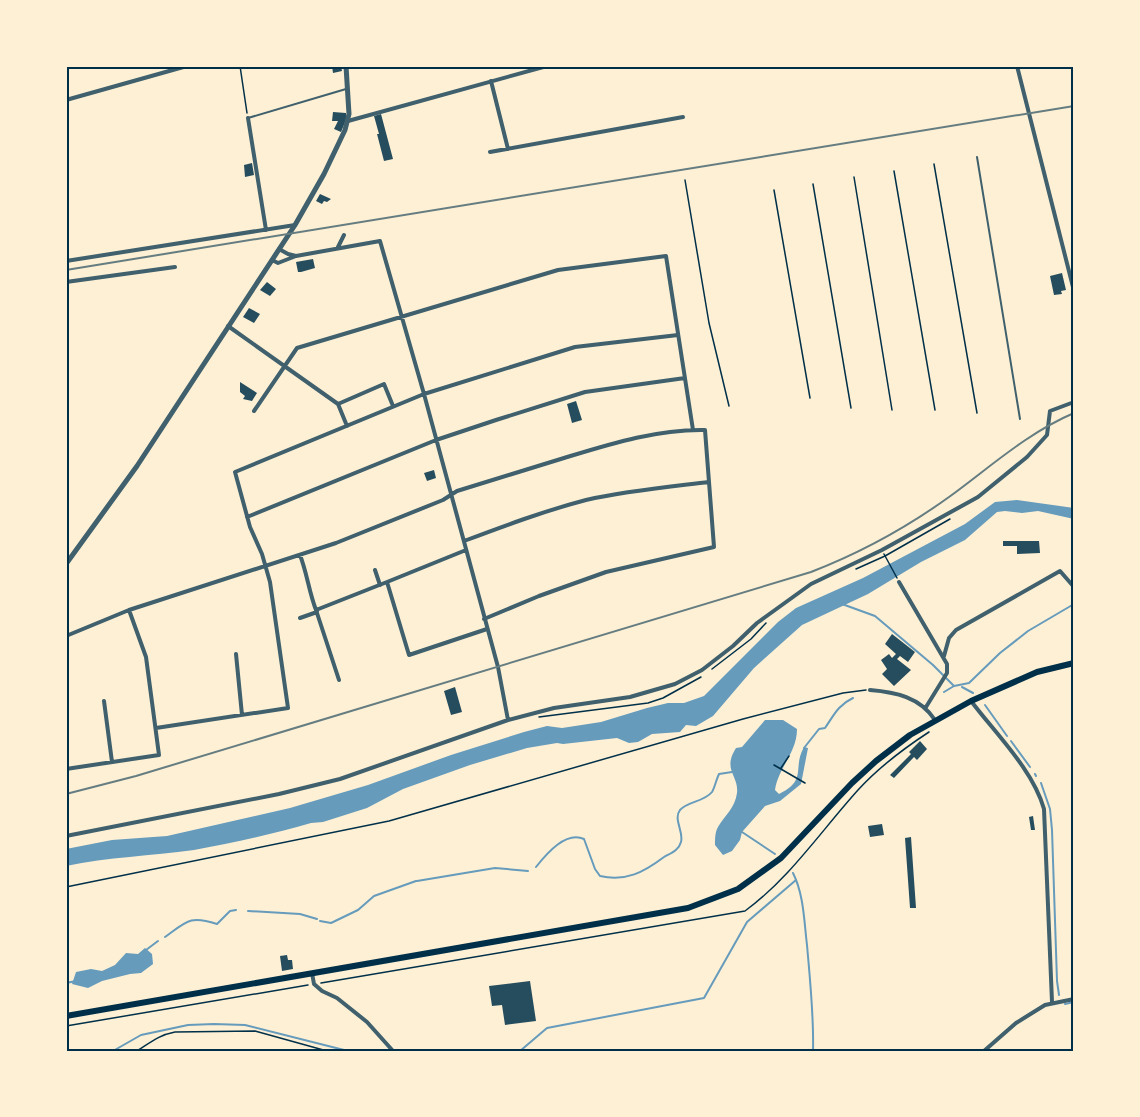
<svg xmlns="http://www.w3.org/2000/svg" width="1140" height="1117" viewBox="0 0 1140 1117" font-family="'Sofia Sans Condensed',sans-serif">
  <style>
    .water { fill: #669bbc }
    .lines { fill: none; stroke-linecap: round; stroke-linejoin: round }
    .stream { stroke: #669bbc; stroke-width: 2 }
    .building { fill: #264d5e }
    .path { stroke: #003049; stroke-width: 1.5 }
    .service { stroke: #3f606c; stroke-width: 2 }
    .minor { stroke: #3f606c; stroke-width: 4 }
    .tertiary { stroke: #3f606c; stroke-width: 5 }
    .primary { stroke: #003049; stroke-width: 6 }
    .rail { stroke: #657d81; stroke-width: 2 }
    .neatline { fill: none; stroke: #003049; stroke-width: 2 }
  </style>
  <rect width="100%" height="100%" fill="#fdf0d5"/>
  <path class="water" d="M1017 500 1074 508V519L1038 511 1022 513 1005 511 997 512 965 540 921 562 868 594 802 625 754 668 713 716 696 726 686 725 680 732 652 734 638 742 629 743 617 738 563 744 557 743 527 748 470 765 403 789 367 808 323 822 311 823C273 834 233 843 194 850 151 856 108 857 66 866V849L112 840 167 836 290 808 368 785 451 755 524 732 547 726 562 728 601 722 647 708 668 703H684L704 696 778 622 796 608 863 578 965 524 995 502Z
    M765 720H783L797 729C797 753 778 768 775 790L779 794C808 780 792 768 804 747L808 748 801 784 780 801 765 806 742 832 740 840 732 851 723 855 715 845C715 839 715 832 718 827 725 815 735 808 737 793 739 775 722 770 736 748L742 747Z
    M145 948 152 954 153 964 141 973 130 974 102 981 88 988 72 984 76 972 91 969 102 971 115 965 126 953 138 954Z"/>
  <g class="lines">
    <path class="stream" d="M842 604 875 616 933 665 954 686 969 683 1000 653 1028 631 1074 604
      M962 687 973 693
      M944 692 954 686
      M985 705 1007 736
      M1011 741 1030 767
      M804 748 819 729 825 728C834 715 838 705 853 698
      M1035 774 1036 776
      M1041 783 1050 809 1052 830 1057 981 1059 995
      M742 832 775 854
      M536 867C547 853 566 831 584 839L595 869 600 876C626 882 644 872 664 857 671 853 679 850 681 842 684 832 673 819 680 810 688 801 704 802 712 792 715 787 716 780 719 774L732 772
      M793 873C804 895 804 921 807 945 810 980 814 1016 813 1051
      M417 881 495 868 528 871
      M248 911 300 914 317 919
      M320 921 331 923 358 910 374 896 416 881
      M165 937C187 921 190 915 217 924L230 911 236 910
      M146 950 158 941
      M66 983 76 981
      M1065 1004 1074 1002
      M113 1051 141 1035 188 1025 214 1024 245 1025 348 1051
      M520 1051 547 1028 704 998 747 922 796 880"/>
  </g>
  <path class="building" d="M332 66H341L342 71 333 73Z
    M333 112 346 113V120L341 132 334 129 338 121H332Z
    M381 114 393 159 384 161 377 134H379L374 116Z
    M252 163 254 175 245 177 244 165Z
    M320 194 331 199 327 202 324 201 322 204 316 201Z
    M313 259 315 268 301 272H298L296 262Z
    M1062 273 1066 290 1061 291 1062 294 1054 295 1050 276Z
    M267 282 276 289 270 296 260 290Z
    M249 308 260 314 254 323 243 317Z
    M240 382 257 393 252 401 243 399 245 396 240 392Z
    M576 401 582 420 572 423 567 404Z
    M434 470 436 478 427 481 424 473Z
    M1003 541H1039L1040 553 1017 554V546H1003Z
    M892 634 915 652 908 662 900 656 897 659 911 670 894 686 882 674 887 669 881 660 889 654 892 658 896 654 885 644Z
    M455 687 462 712 451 715 444 691Z
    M920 741 927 749 917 760 914 757 894 778 890 775 911 754 909 752Z
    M1033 816 1035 830H1031L1029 817Z
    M882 824 884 835 870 837 868 826Z
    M911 837 916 908H910L905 838Z
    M287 955 288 960H292L293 969 282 971 280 956Z
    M530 981 536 1021 505 1025 502 1005 492 1006 489 986Z"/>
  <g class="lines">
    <path class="path" d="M240 66 247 113
      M934 164 977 413
      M894 171 935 410
      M854 177 892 410
      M685 180 709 323 729 406
      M813 184 851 408
      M774 190 810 398
      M884 554 897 578
      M856 569 885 556 950 519
      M712 669 751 639 766 623
      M539 717 648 703 663 698 701 677
      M774 765 805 783
      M781 768 789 756
      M66 887 389 821 743 719 843 693 866 690
      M321 983 745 911C789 879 821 831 858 790 879 767 903 749 929 732
      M66 1026 308 985
      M137 1051C151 1042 159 1035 175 1032L255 1031 327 1051"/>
    <path class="service" d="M248 118 346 89
      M977 157 1020 419"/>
    <path class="minor" d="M1017 66 1074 291
      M491 81 508 149
      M66 100 187 66
      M248 118 266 230
      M348 121 547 66
      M490 152 683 117
      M338 247 344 235
      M279 249 288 254 296 256
      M272 260 278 263 296 256 380 241 424 394 498 667 508 720
      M66 261 295 225
      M66 282 175 267
      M228 326 338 404
      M254 411 297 348 558 270 666 256 693 430
      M347 426 338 404 384 384 393 406
      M247 517 436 440 496 420 585 392 685 378
      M464 541C504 526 544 511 586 500 626 491 668 487 709 482
      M466 550 387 582 409 655 487 629
      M300 555C307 573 309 592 316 610
      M375 570 380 585
      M899 582 947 664V673L926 707
      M300 618 317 612
      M66 636 129 610 336 543 443 500 457 491C493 480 528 469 564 458 610 444 657 429 705 430L714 547 606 572 539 596 484 619
      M236 654 242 715
      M944 656 949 638 956 630 1060 571 1074 587
      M339 680 316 610 387 582
      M870 690C895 692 920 697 935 720
      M104 701 112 762
      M971 701C996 734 1033 770 1044 809L1052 1002
      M156 728 288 708 270 582 262 554 250 527 235 472 424 394 575 347 678 335
      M66 769 159 755 146 657 129 610
      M66 836 279 794 340 779 508 720 554 708 630 697 675 684 702 670 733 646 757 623 811 584 882 550 978 497 1027 457 1047 435 1050 411 1074 402
      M312 973 314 984 322 991 337 998 367 1022 393 1051
      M984 1051 1016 1023 1045 1005 1074 999"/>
    <path class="tertiary" d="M66 564 137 466 295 225 324 174 345 130 349 114 346 66"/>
    <path class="primary" d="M66 1016 688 908 738 889 781 858 852 783 876 761 910 735 971 701 1037 672 1074 663"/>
    <path class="rail" d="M66 270 1074 106
      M66 794 136 776 811 572C860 553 906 528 949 497 989 468 1027 433 1074 413"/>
  </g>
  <rect width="1140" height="1117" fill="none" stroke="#fdf0d5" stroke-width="135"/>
  <rect x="68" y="68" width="1004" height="982" class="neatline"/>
</svg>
